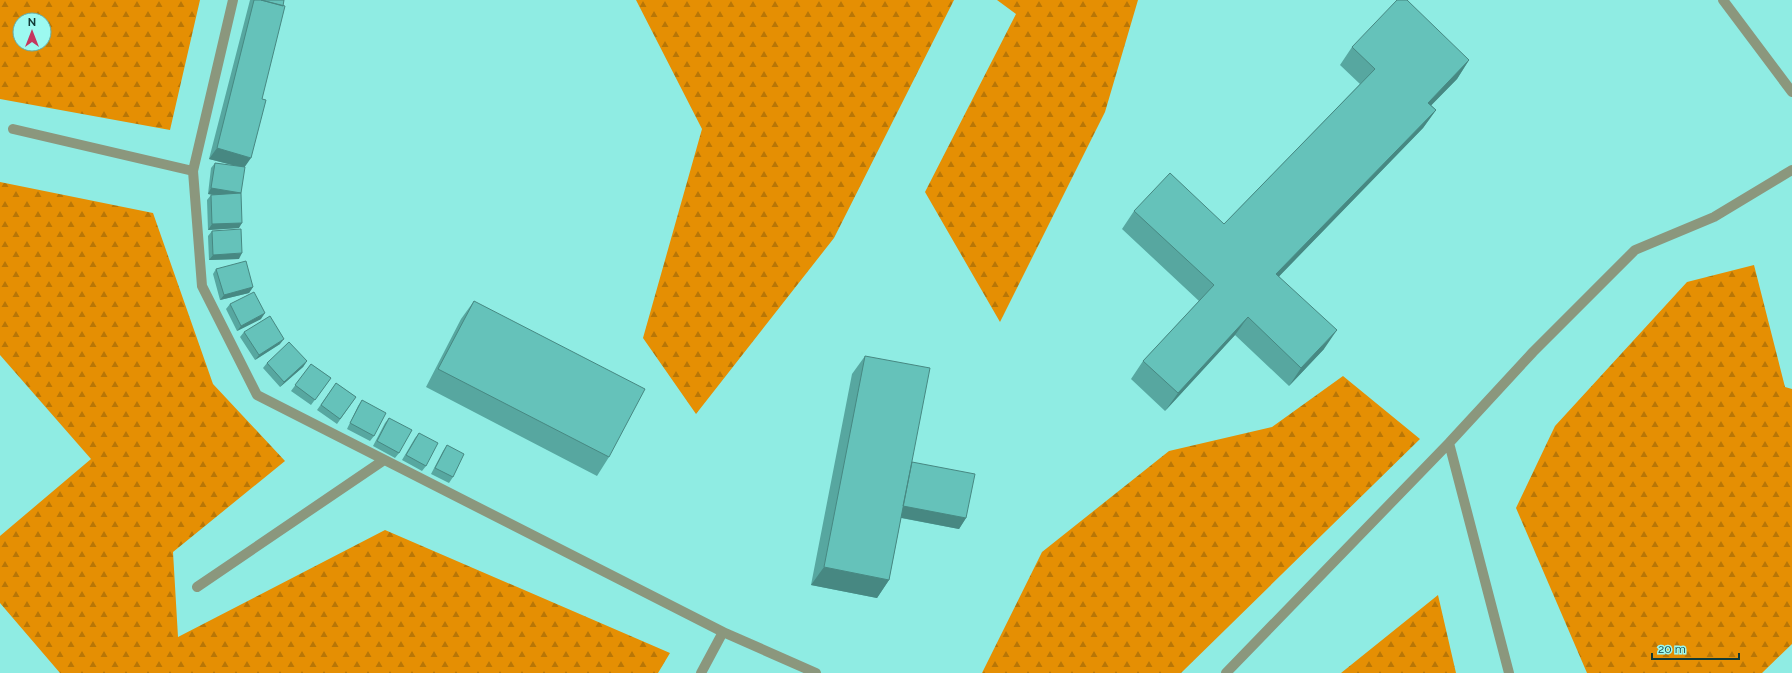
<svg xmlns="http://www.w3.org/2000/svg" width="1792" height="673" font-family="Raleway,sans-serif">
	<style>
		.forest { fill: url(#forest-firs); fill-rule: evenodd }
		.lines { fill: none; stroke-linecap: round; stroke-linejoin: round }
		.minor { stroke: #8b977d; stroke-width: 10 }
		.wall { fill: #57a7a0 }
		.shaded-wall { fill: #478882 }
		.building { fill: #65c2ba; stroke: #478882 }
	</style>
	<defs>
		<pattern id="forest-firs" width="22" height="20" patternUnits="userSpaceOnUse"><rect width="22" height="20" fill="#e58f03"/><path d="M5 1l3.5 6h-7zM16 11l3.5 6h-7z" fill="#b87606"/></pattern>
	</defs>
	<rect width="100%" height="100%" fill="#8fece3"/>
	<!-- forest -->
	<path class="forest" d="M0 0H200L170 130 0 99ZM20 20H44V44H20Z
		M636 0H954L834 238 696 414 643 338 702 129Z
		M997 0H1138L1105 112 1000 322 925 192 1016 14Z
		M0 182 153 213 213 384 285 461 173 552 178 637 385 530 670 653 658 673H60L0 603V536L91 459 0 355Z
		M1754 265 1785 387 1792 389V644L1762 673H1587L1516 508 1555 426 1687 282Z
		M1343 376 1420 439 1181 673H982L1042 552 1169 451 1272 427Z
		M1438 595 1456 673H1341Z"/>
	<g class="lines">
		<!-- minor -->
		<path class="minor" d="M233 0 193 171 202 286 257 395 723 632 816 673
			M1723 0 1792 92
			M13 129 193 171
			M1449 443 1509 673
			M197 587 384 460
			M701 673 723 632
			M1226 673 1449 443 1533 352 1635 250 1714 217 1792 170"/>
	</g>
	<!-- wall -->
	<path class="wall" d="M250 0H284L244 167 241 193 239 228 208 230 207 200 211 195H213L208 194 211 168 215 163 236 166 209 159Z
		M1352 47 1469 60 1457 79 1431 105 1436 110 1423 128 1279 276 1324 349 1289 386 1235 335 1165 411 1131 379 1143 361 1199 301 1122 229 1134 211 1224 224 1360 84 1340 65Z
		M212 231 239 259 209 260 208 236Z
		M216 269 253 287 249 293 220 300 213 274Z
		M474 301 609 457 597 476 426 387 461 319Z
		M230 304 261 319 237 331 226 309Z
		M244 332 280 344 255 360 240 337Z
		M865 356 912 462 966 518 959 529 901 518 889 580 877 598 811 585 852 374Z
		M307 361 303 367 280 387 263 368 267 363Z
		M311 364 331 378 311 405 291 391Z
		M336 383 356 397 337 424 317 410Z
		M362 400 374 436 370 441 347 429 358 406Z
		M389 418 399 453 395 458 373 446 385 423Z
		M419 433 426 466 422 471 402 460 415 438Z
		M447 445 453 477 449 483 431 474 443 451Z"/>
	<!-- shaded-wall -->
	<path class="shaded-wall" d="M1469 60 1457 79 1416 121 1428 103Z
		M1436 110 1423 128 1264 292 1276 274Z
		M217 148 251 158 244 168 209 159Z
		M211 188 241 193 237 198 208 194Z
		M242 223 239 228 208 230 212 224Z
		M242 253 239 259 209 260 213 255Z
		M253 287 249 293 220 300 224 295Z
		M265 313 261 319 237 331 241 326Z
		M1248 317 1235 335 1165 411 1178 393Z
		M1337 330 1324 349 1289 386 1301 368Z
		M284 339 280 344 255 360 259 355Z
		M307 361 303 367 280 387 284 382Z
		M900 505 966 518 959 529 892 516Z
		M824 567 889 580 877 598 811 585Z"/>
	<!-- building -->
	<path class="building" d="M254 0H261L285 6 262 99 266 100 251 158 217 148Z
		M261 0H284L283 6Z
		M1397 0H1407L1469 60 1428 103 1436 110 1276 274 1337 330 1301 368 1248 317 1178 393 1143 361 1214 285 1134 211 1170 173 1224 224 1375 69 1352 47Z
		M215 163 245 167 241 193 211 188Z
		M241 193 242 223 212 224 211 195Z
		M241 229 242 253 213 255 212 231Z
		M246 261 253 287 224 295 216 269Z
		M254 292 265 313 241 326 230 304Z
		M474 301 645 389 609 457 438 369Z
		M270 316 284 339 259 355 244 332Z
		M289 342 307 361 284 382 267 363Z
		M865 356 930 368 889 580 824 567Z
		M311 364 331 378 315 400 295 385Z
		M336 383 356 397 340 419 321 405Z
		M362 400 386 413 374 436 350 423Z
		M389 418 412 430 399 453 377 441Z
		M419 433 438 443 426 466 406 455Z
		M447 445 464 454 453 477 435 468Z
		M912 462 975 474 966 518 903 506Z"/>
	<!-- north arrow -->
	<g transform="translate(32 32)"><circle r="19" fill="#9cf9f0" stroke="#64aca6"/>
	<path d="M0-3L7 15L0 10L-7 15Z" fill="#c4365f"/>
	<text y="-6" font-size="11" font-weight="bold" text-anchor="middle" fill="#113936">N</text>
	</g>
	<!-- scale -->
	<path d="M1652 653v6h87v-6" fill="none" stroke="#113936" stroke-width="2"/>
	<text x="1658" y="653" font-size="12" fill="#113936" stroke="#9cf9f0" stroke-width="3" paint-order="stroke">20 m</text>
</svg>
